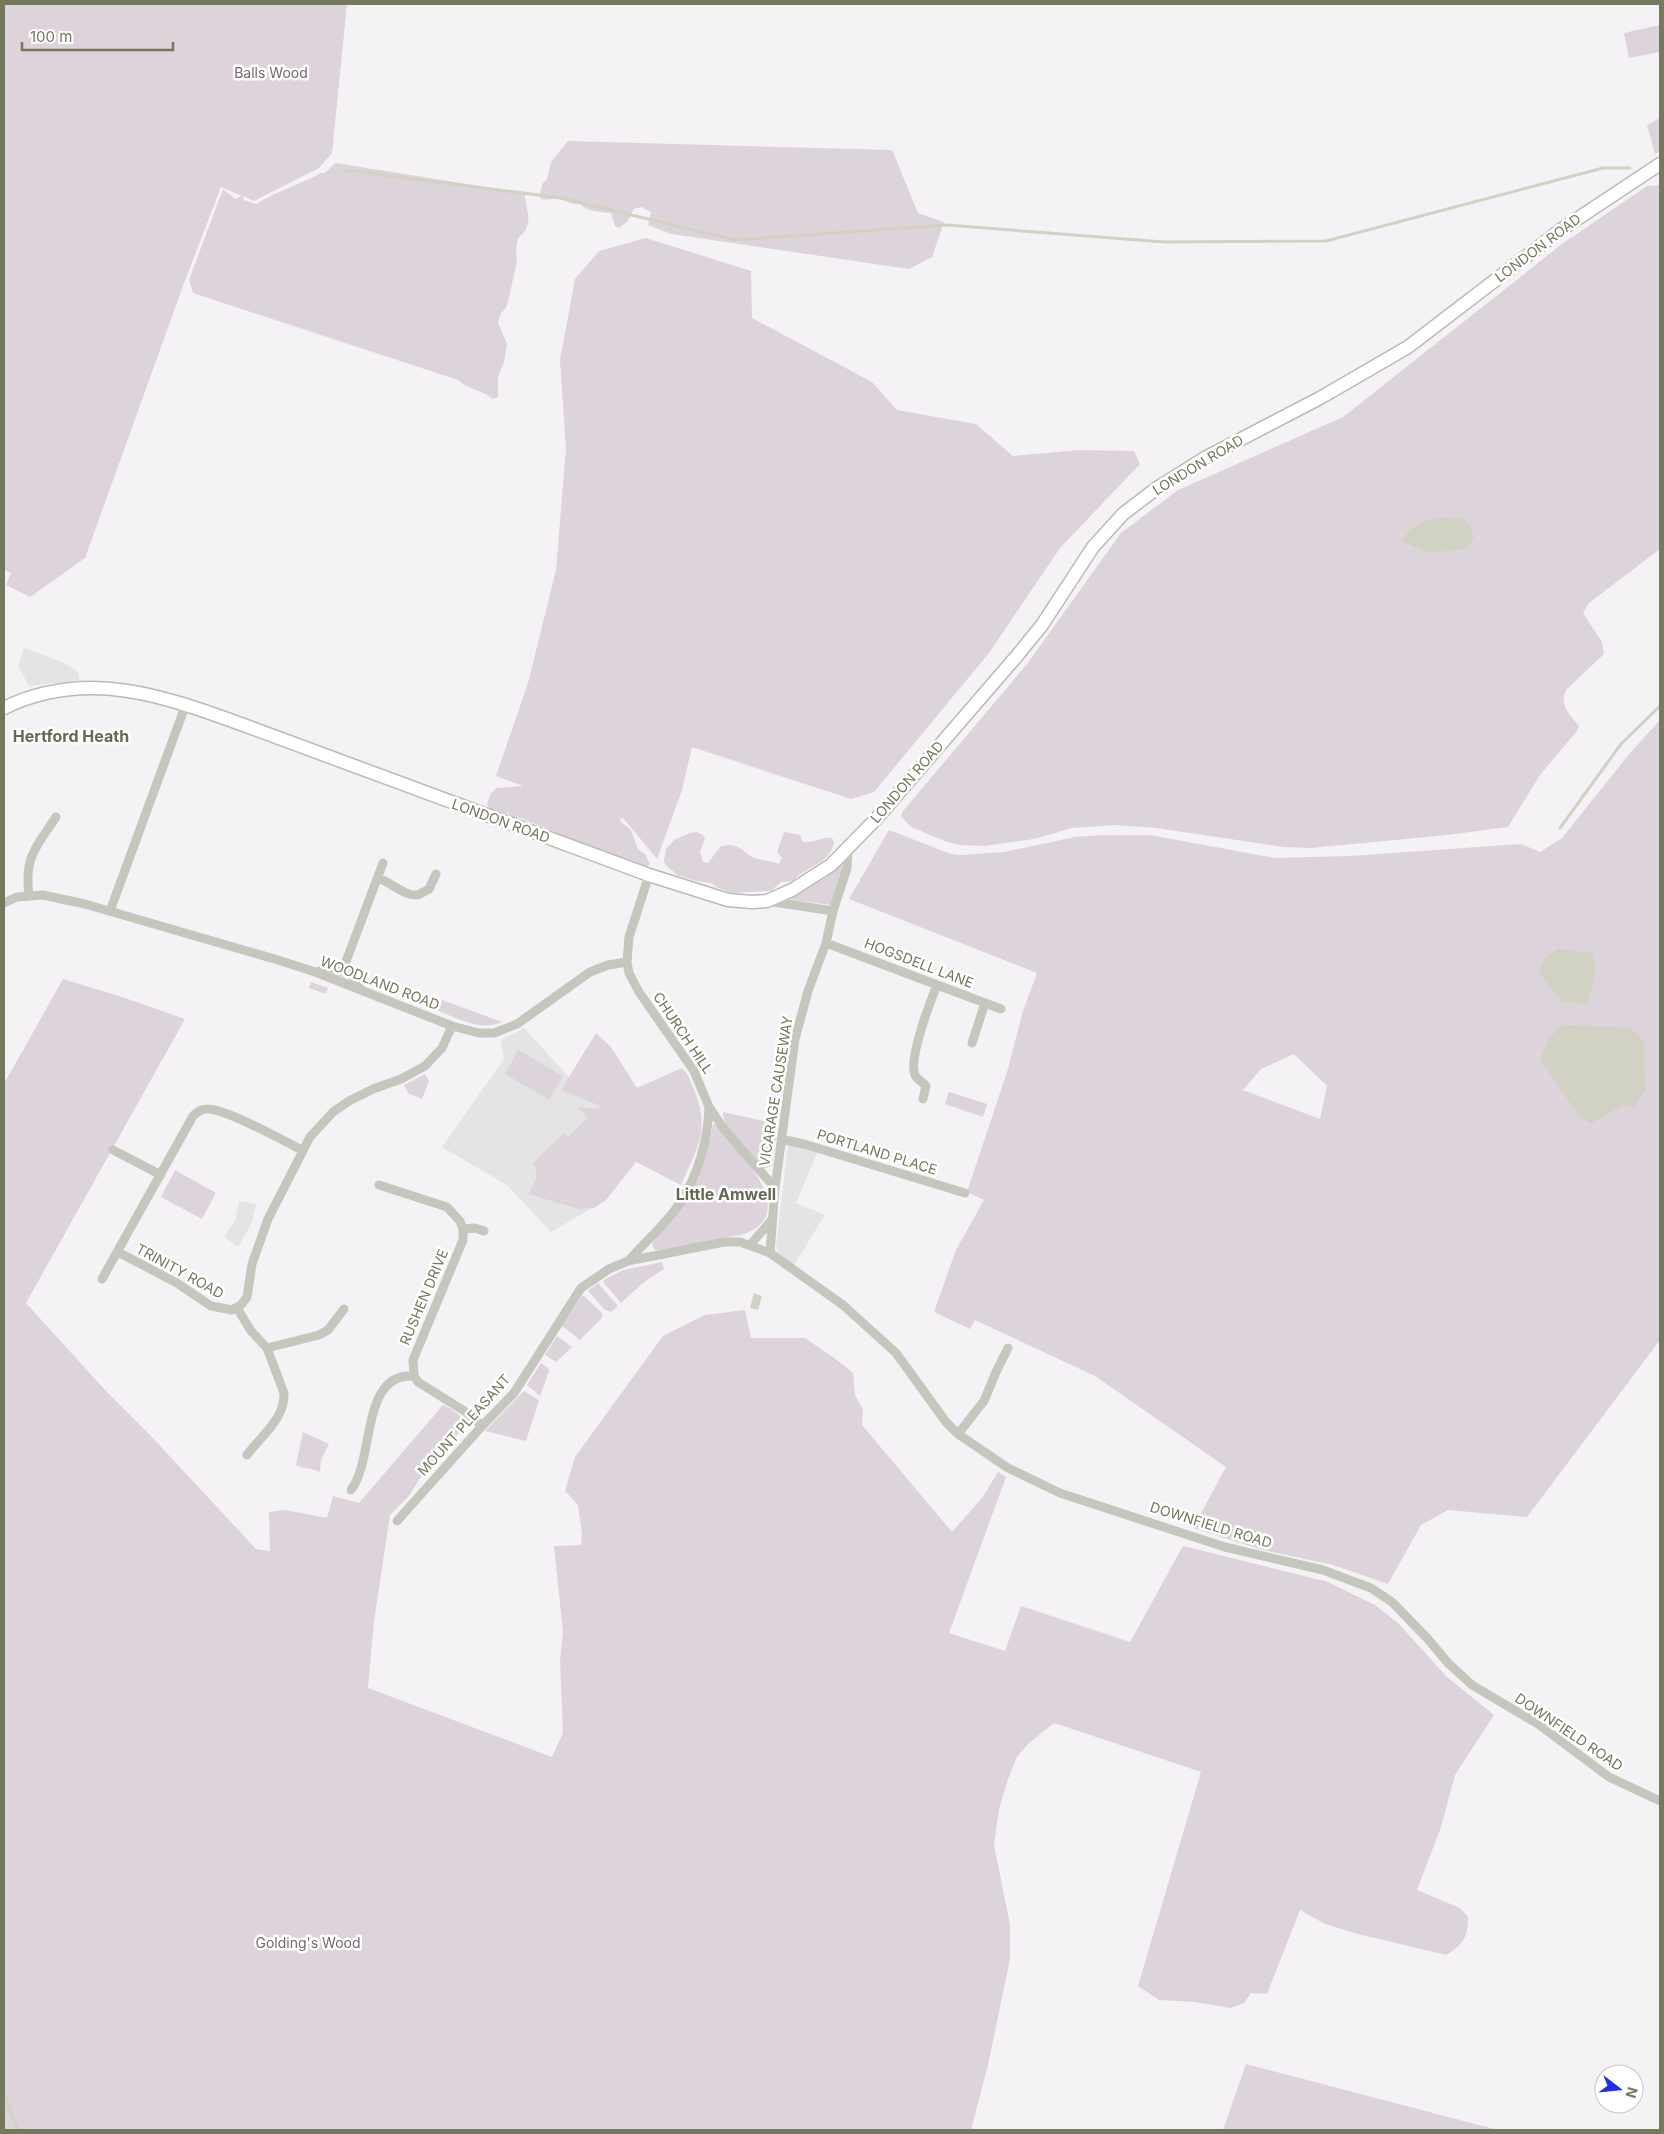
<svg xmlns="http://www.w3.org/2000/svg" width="1664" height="2134" font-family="Inter,sans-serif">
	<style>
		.built { fill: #e5e4e4 }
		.green { fill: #ddd3da; fill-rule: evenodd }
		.water { fill: #d1d1c4 }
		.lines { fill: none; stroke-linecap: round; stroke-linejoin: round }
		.stream { stroke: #d1d1c4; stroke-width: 3 }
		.secondary-casing { stroke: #babbb1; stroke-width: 15 }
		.minor { stroke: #c5c7be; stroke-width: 9 }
		.secondary { stroke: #fff; stroke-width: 12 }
		.labels { text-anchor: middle; stroke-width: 5; stroke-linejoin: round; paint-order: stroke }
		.park-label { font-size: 14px; fill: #7b636f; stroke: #fff }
		.street-label { font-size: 14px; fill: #74785c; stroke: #fff }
		.quarter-label { font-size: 16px; font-weight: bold; fill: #656952; stroke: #fff }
	</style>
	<rect width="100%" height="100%" fill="#f5f2f6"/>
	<!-- built -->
	<path class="built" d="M24 648 60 661 76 670 79 675V680L29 686 18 666Z
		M524 1028 569 1077 561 1090 604 1107 606 1200 551 1232 507 1185 442 1147 504 1059 501 1040Z
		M788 1145 818 1151 796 1203 825 1215 794 1265 780 1256 776 1247Z
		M239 1201 256 1204 252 1223 238 1247 224 1237 235 1221Z"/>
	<!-- green -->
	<path class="green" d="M4 4H347L332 153 319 168 254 201 243 196 244 200 256 204C277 191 299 185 321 173H325L335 163 525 193C525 210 536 225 518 238L516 251 517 261 508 302 506 308 501 313 498 323 507 344 504 362 498 377V397L493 399C482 390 467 389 458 380L193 293 189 280 223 189 235 199 242 196 221 187 183 286 85 558 30 597 6 585 11 573 4 570Z
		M1660 25V52L1629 58 1624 33Z
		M1660 118V151L1655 154 1647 125Z
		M568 141 892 150 918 213 944 222 932 257 909 269 671 234 648 225 651 212 641 207 634 209 627 222 619 228 615 226 611 213C601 212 588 212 580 204 571 205 566 200 558 199 551 198 548 201 541 199L540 193 543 183 547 179 551 162Z
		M1660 185V549L1589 603 1583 613 1602 642 1604 654 1566 690C1559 705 1570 715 1579 726L1577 731 1540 775 1508 827 1447 835 1311 848 1284 847 1156 828 1115 825 1072 828 1034 839 984 846 960 845 947 842 911 827 901 816 903 811 1027 664 1121 533 1178 490 1343 417 1562 244 1647 186Z
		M646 238 751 271 752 318 872 382 897 410 976 424 1013 456 1079 450 1134 451 1140 464 1060 548 989 653 874 792 851 799 692 747 682 790 657 859 624 819 620 818 621 822 631 830 638 849 645 854 650 864 646 868 637 866 521 818H511L508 813C497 815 493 815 487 805L490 795 496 788 523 786 496 776 528 683 556 570 566 449 560 360 575 279 599 251Z
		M1660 720V1340L1527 1517 1448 1510 1421 1525 1388 1584 1333 1565 1259 1549 1193 1528 1226 1467 1095 1376 975 1320 970 1329 934 1312 956 1250 984 1200 967 1192 1008 1069 1023 1011 1037 973 849 899 889 830 951 854 962 855 1004 852 1075 837 1102 835H1150L1275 858 1350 856 1521 844 1540 852 1562 838 1630 753ZM1294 1054 1327 1086 1320 1119 1243 1090 1261 1069Z
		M697 832 703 835 705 839 700 851 703 862 708 863 721 846C744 842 742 855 758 859 765 861 772 861 779 864L782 858 777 852 784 832 800 835 803 842C814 843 822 836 832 838L834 842C829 866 806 865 793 881L781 882 771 891 732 893 716 887 711 883 696 881 677 875 665 864 664 860 666 849 674 840 690 833Z
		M841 864 843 866 831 905 791 900 790 898 825 878Z
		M340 969H345L351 979 350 983 329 975V972Z
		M63 979 125 998 185 1019 26 1303 105 1390 150 1435 256 1549 270 1551 269 1512 285 1510 327 1518 333 1496 359 1503 443 1405C455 1411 470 1418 459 1433L422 1475 409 1496 390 1515 374 1621 368 1688 552 1757 563 1733 560 1661 563 1632 554 1546 581 1545 582 1534 578 1505 565 1491 575 1457 663 1336 705 1315 745 1310 751 1338H805L837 1360 853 1373 855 1395 863 1410 862 1425 952 1532 982 1498 998 1472 1006 1477 949 1633 1005 1651 1021 1606 1130 1642 1183 1546 1328 1582 1375 1605 1399 1624 1447 1677 1494 1715 1455 1775 1441 1827 1417 1890 1460 1908 1468 1917C1468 1937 1463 1945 1446 1955L1358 1934 1325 1924 1300 1910 1267 1994 1251 1993 1244 2003 1230 2008 1195 2002 1159 2000 1138 1986 1201 1772 1054 1723 1029 1743 1017 1757 1008 1779 999 1809 994 1845 1010 1925V1959L988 2065 971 2130H4V1084Z
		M311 982 328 988 326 994 309 988Z
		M442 1000 502 1022C481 1032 458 1018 438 1011Z
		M596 1033 611 1047 637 1088 682 1068C689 1074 691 1083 695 1092 710 1131 697 1149 681 1185L636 1162 606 1200 594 1208 579 1209 528 1194 536 1180V1171L533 1163 564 1133 568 1137 588 1118 578 1107 594 1109 603 1107 561 1090Z
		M518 1050 563 1076 549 1100 505 1074Z
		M425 1074 429 1081 422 1099 408 1093 404 1085Z
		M949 1092 987 1104 983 1117 945 1104Z
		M723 1112 778 1124 772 1166 764 1168C750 1155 723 1132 723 1112Z
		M715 1124C733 1144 796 1206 753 1230 743 1236 727 1237 716 1239 696 1243 675 1249 655 1250L652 1245 655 1238 671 1219 710 1139 713 1125Z
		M175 1170 216 1193 202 1219 161 1197Z
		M662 1262 664 1269 644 1282 621 1303 603 1282 604 1280 623 1270Z
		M598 1283 618 1306 611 1312 605 1310 588 1291Z
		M583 1295 602 1313V1318L580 1340 562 1326Z
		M557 1336 572 1347 556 1362 545 1355Z
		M541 1363 548 1368 549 1371 540 1396 527 1385Z
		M524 1391 539 1400 526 1441 485 1431Z
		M303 1432 329 1444 321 1460 320 1472C313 1468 302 1469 296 1465Z
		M1246 2064 1498 2130H1223Z"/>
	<!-- water -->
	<path class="water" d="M1443 517 1463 519 1471 527 1474 537 1470 544 1463 549 1428 553 1402 541C1411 524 1426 520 1443 517Z
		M1562 949 1591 953C1600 967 1591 989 1587 1004L1562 1001 1539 973C1543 959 1547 952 1562 949Z
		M1563 1025 1629 1028 1638 1035 1644 1043 1645 1090 1634 1107 1623 1105 1592 1123 1581 1119 1540 1059 1550 1037Z
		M754 1293 762 1296 758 1310 750 1308Z"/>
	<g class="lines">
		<!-- stream -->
		<path class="stream" d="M345 170 561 198 735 240 947 225 1164 242 1326 241 1603 168H1630
			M1560 828 1621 744 1660 706
			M4 2095 18 2130"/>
		<defs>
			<path id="secondary" d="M4 708C88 667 167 697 249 727L649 875 728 900 752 902 767 901 792 890 831 865 876 819 1016 657 1042 625 1093 547 1123 514 1157 488 1203 459 1320 398 1408 347 1562 229 1660 164"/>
		</defs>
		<!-- secondary casing -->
		<use href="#secondary" class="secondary-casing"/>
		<!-- minor -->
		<path class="minor" d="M649 875 629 937 627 962 629 973 639 992 694 1071 709 1107 724 1129 775 1188
			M378 878C392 883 404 896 418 895L429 889 436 874
			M29 895C24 857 36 847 56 817
			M767 901 833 911
			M4 903 17 897 43 895 85 904 278 960 315 972 452 1026 479 1033H494L517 1024 590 972 608 965 627 962
			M110 911 186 704
			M826 943 1001 1009
			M345 964 383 863
			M345 964 361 990
			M316 972 345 964
			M972 1043 985 1003
			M923 1099 926 1086C923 1082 917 1080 915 1075 908 1060 930 1002 937 985
			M781 1139 804 1144 965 1193
			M113 1150 161 1175
			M379 1185 447 1207 460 1221 463 1229 475 1228 484 1231
			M463 1229V1240L413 1360 414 1376 418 1382 466 1412 482 1426
			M750 1245 771 1221
			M118 1252 177 1283 211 1306 232 1310 241 1305 247 1297 252 1264 268 1219 310 1137 333 1112 349 1101 373 1089 401 1079 425 1066 442 1048 452 1026
			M770 1253 775 1188 795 1039 808 991 826 943 833 911 847 868 848 849
			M628 1261C644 1243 667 1223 680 1203 698 1175 708 1140 709 1107
			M102 1279 193 1116C197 1112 201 1109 207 1109 225 1108 284 1141 302 1150
			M237 1308 251 1331 267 1348 284 1393C285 1419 261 1436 247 1455
			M267 1348 319 1335 328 1330 344 1309
			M958 1434 984 1401 996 1372 1008 1348
			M351 1490C375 1460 360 1372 414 1376
			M397 1521 482 1426 514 1393 581 1288 609 1269 628 1261 724 1242H740L770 1253 843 1305 896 1353 946 1422 958 1434 1008 1468 1060 1493 1188 1535 1225 1547 1323 1570 1371 1588 1392 1602 1427 1638 1448 1663 1472 1685 1538 1724 1609 1777 1660 1801"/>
		<!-- secondary -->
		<use href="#secondary" class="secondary"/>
	</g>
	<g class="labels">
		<!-- park labels -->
		<g class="park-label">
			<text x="271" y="78">Balls Wood</text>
			<text x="308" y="1948">Golding's Wood</text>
		</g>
		<!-- street labels -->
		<g class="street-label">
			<text transform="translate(1538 248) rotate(-37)" y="5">LONDON ROAD</text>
			<text transform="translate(1198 465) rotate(-31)" y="5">LONDON ROAD</text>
			<text transform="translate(907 782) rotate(-49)" y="5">LONDON ROAD</text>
			<text transform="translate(501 821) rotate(20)" y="5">LONDON ROAD</text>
			<text transform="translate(919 963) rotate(21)" y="5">HOGSDELL LANE</text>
			<text transform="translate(380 983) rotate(21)" y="5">WOODLAND ROAD</text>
			<text transform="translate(683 1033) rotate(56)" y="5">CHURCH HILL</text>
			<text transform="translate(776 1091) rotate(-81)" y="5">VICARAGE CAUSEWAY</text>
			<text transform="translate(877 1152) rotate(17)" y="5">PORTLAND PLACE</text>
			<text transform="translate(180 1271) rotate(29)" y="5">TRINITY ROAD</text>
			<text transform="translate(424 1297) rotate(-67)" y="5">RUSHEN DRIVE</text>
			<text transform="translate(464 1425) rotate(-48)" y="5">MOUNT PLEASANT</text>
			<text transform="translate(1211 1525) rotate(17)" y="5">DOWNFIELD ROAD</text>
			<text transform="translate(1569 1732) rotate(34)" y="5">DOWNFIELD ROAD</text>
		</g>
		<!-- quarter labels -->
		<g class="quarter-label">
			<text x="71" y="742">Hertford Heath</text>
			<text x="726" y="1200">Little Amwell</text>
		</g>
	</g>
	<!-- border -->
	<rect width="1664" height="2134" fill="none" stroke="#74785c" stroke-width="10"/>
	<!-- north arrow -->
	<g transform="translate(1619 2089) rotate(106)"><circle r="24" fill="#ffffff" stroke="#c7c9be"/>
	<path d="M0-4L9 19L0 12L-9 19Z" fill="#232de5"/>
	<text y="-8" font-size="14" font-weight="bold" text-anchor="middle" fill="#74785c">N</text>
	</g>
	<!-- scale -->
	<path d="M22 42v8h151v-8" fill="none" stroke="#74785c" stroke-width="2.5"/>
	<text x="30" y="42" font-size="15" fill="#74785c" stroke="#ffffff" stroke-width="4" paint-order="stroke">100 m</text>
</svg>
